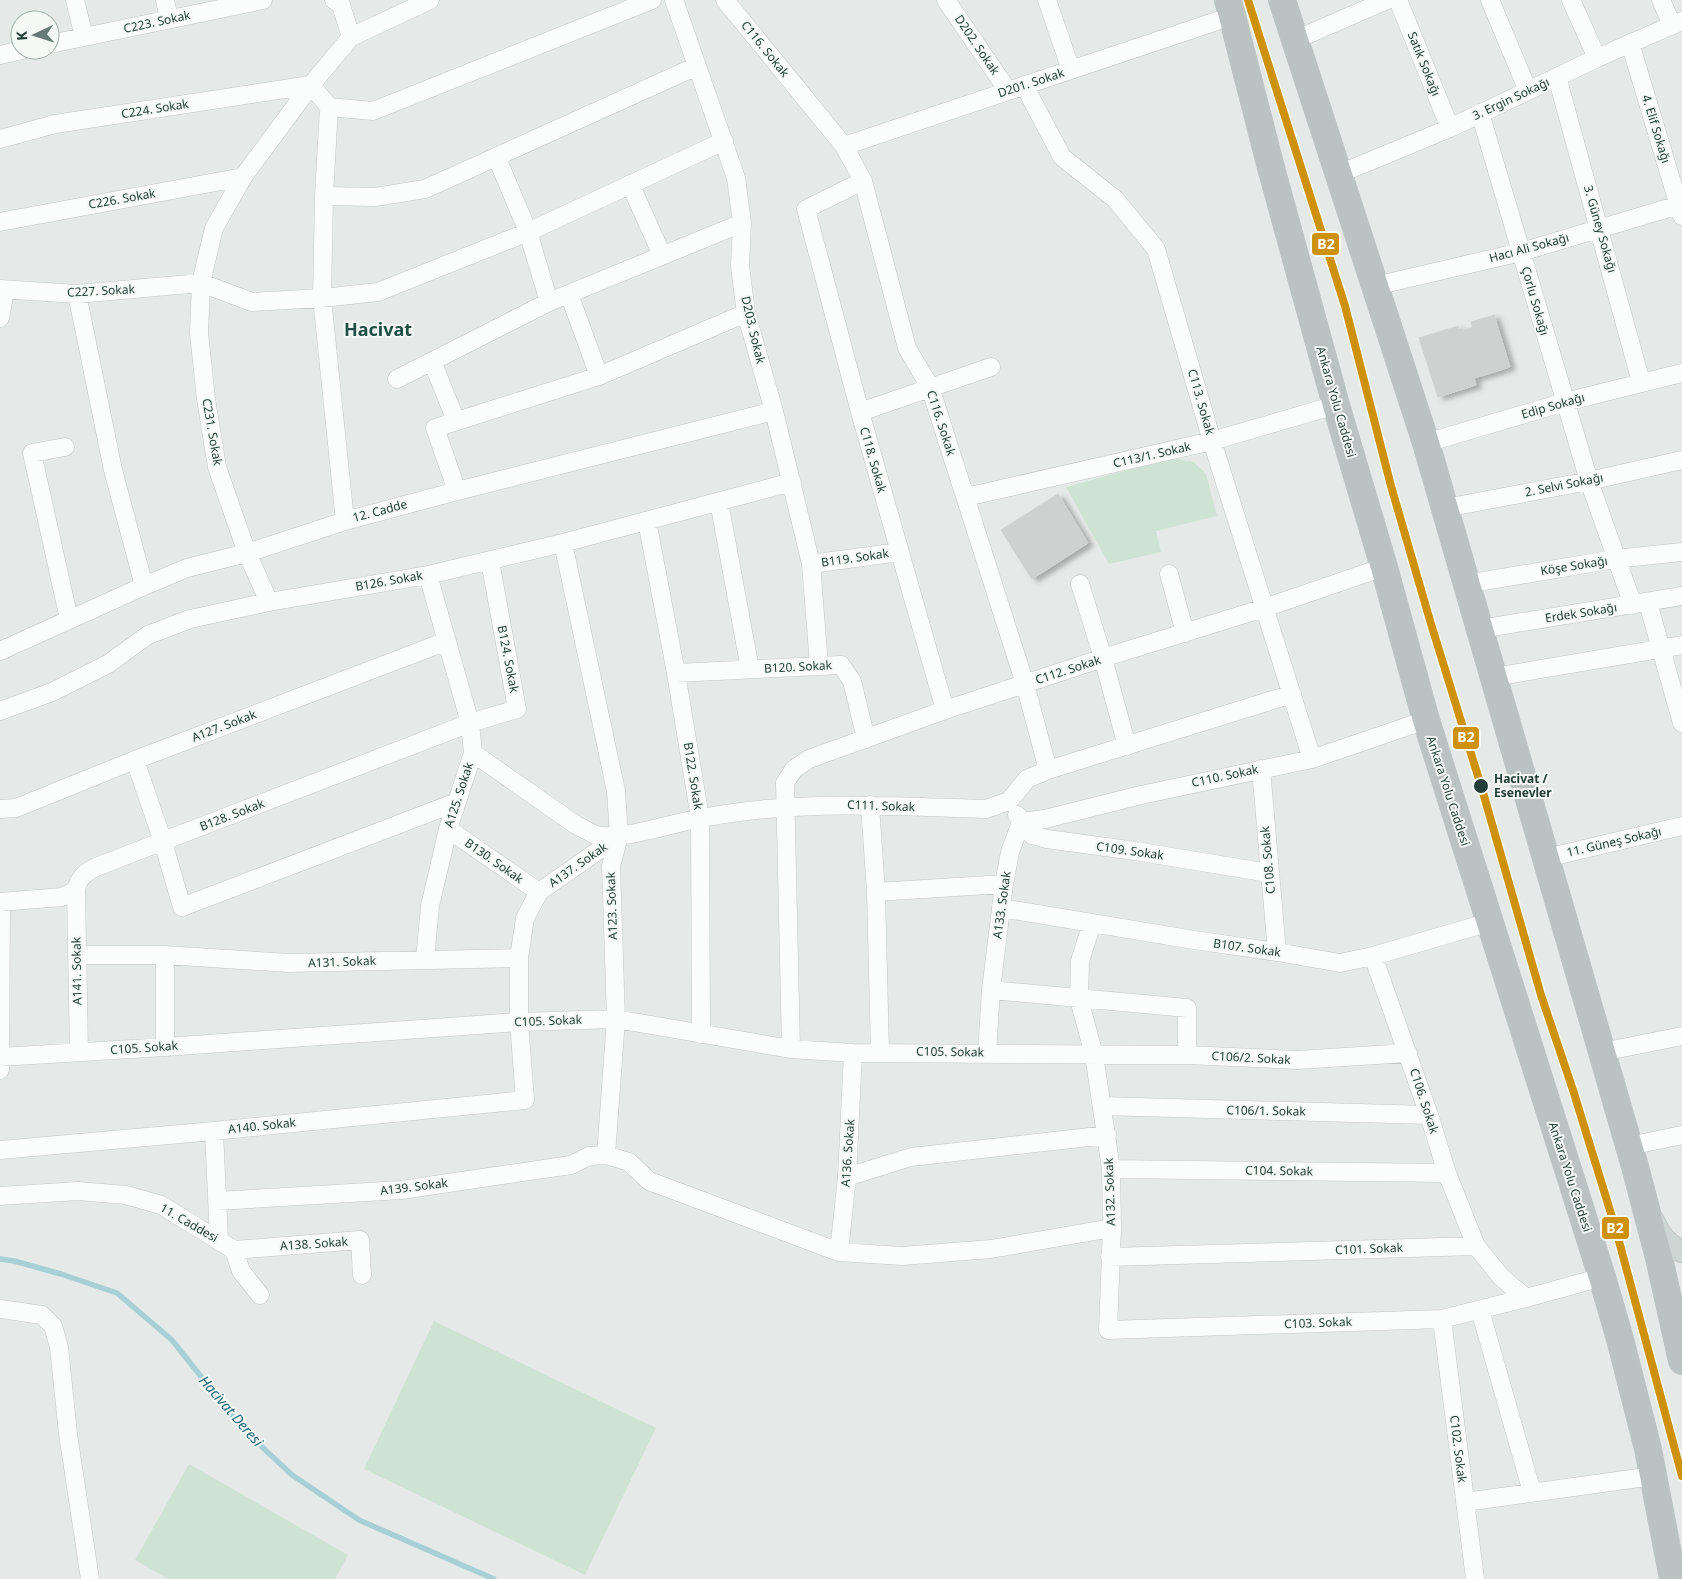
<svg xmlns="http://www.w3.org/2000/svg" width="1682" height="1579" font-family="'Noto Sans',sans-serif">
	<style>
		.green { fill: #cfe3d5 }
		.lines { fill: none; stroke-linecap: round; stroke-linejoin: round }
		.stream { stroke: #a7cfd6; stroke-width: 5.5 }
		.building { fill: #cdd1cf; stroke: #ced3d1; filter: url(#shadow) }
		.minor-casing { stroke: #c2c7c5; stroke-width: 19 }
		.major-casing { stroke: #bdc6c4; stroke-width: 24 }
		.highway-casing { stroke: #bdc6c4; stroke-width: 28 }
		.minor { stroke: #fbfcfc; stroke-width: 18 }
		.major { stroke: #ced6d4; stroke-width: 22 }
		.highway { stroke: #bac3c1; stroke-width: 26 }
		.metro-1-casing { stroke: #f4f9f6; stroke-width: 11 }
		.metro-1 { stroke: #cd910b; stroke-width: 8 }
		.stop-dot { fill: #233d37; stroke: #f4f9f6; stroke-width: 2 }
		.labels { text-anchor: middle; stroke-width: 4; stroke-linejoin: round; paint-order: stroke }
		.street-label { font-size: 12px; fill: #233d37; stroke: #f4f9f6 }
		.stop-label { font-size: 12px; font-weight: bold; fill: #233d37; stroke: #f4f9f6; text-anchor: start }
		.water-label { font-size: 14px; font-style: italic; fill: #1f6877; stroke: #f4f9f6 }
		.district-label { font-size: 18px; font-weight: bold; fill: #204f44; stroke: #f4f9f6 }
		.line-badge { stroke: #f4f9f6; stroke-width: 2 }
		.badge-label { font-size: 14px; text-anchor: middle; font-weight: bold; fill: #fff }
	</style>
	<defs>
		<filter id="shadow"><feDropShadow dx="5.5" dy="3" stdDeviation="2.5" flood-color="#0004"/></filter>
	</defs>
	<rect width="100%" height="100%" fill="#e5eae8"/>
	<!-- green -->
	<path class="green" d="M1172 458 1194 462 1206 474 1217 516 1156 531 1161 552 1109 564 1066 487Z
		M434 1321 656 1428 585 1575 364 1469Z
		M189 1464 348 1555 335 1579H168L135 1560Z"/>
	<g class="lines">
		<!-- stream -->
		<path class="stream" d="M0 1259 14 1261 61 1274 117 1293 172 1340 241 1427 292 1475 359 1520 494 1579"/>
	</g>
	<!-- building -->
	<path class="building" d="M1494 315 1510 367 1488 374 1471 322Z
		M1458 326 1460 332 1473 327 1488 374 1474 378 1476 385 1438 397 1419 338Z
		M1058 494 1088 543 1032 579 1001 530Z"/>
	<g class="lines">
		<defs>
			<path id="minor" d="M75 0 84 37
				M165 0 169 19
				M334 0 341 5 351 37
				M674 0 736 178 742 223 740 266 746 313 774 411 811 564 819 665
				M725 0 844 146 863 181 907 348 930 387 1025 684 1048 770
				M946 0 1008 91
				M1047 0 1071 70
				M1398 0 1450 128
				M1490 0 1528 91
				M1571 0 1597 58
				M1661 0 1672 25
				M1295 40 1387 0
				M1630 43 1682 216
				M50 44 263 0
				M0 55 22 50
				M1557 77 1641 382
				M1024 85 1062 157 1115 199 1156 249 1212 441 1312 759
				M329 107 373 111 652 0
				M1480 113 1589 481 1633 605
				M0 139 55 124 311 85 329 107 324 196 322 298 345 521
				M844 146 1217 21
				M497 158 528 232 549 302
				M1339 174 1450 128 1597 58 1682 21
				M863 181 806 209 860 412 945 710
				M630 184 662 255
				M324 196 375 197 425 189 697 66
				M0 222 243 177
				M1375 286 1521 252 1682 204
				M0 289 77 294 201 283 252 302 322 298 378 292 528 232 724 141
				M77 294 113 470 144 586
				M569 294 599 376
				M0 318 5 290
				M432 361 456 421
				M397 379 549 302 742 223
				M860 412 991 367
				M1426 443 1565 402 1682 373
				M65 447 32 453 69 619
				M457 491 435 428 599 376 746 313
				M966 497 1212 441 1336 405
				M719 502 750 669
				M1445 508 1589 481 1682 460
				M647 521 676 673 700 818 701 1034
				M563 543 616 791 619 836 611 866 616 1019 606 1155
				M811 564 899 552
				M1169 574 1185 633
				M1080 584 1103 658 1127 746
				M1466 584 1615 559 1682 552
				M269 602 247 553 217 467 206 399 199 333 201 283 214 228 243 177 311 85 351 37 430 0
				M1648 603 1682 723
				M1480 629 1682 596
				M0 651 144 586 187 568 247 553 345 521 457 491 774 411
				M676 673 841 665 852 681 866 739
				M1494 677 1682 645
				M0 711 52 692 108 664 148 635 190 619 269 602 428 575 563 543 792 482
				M473 753 576 825C582 828 588 831 593 834 615 842 663 826 687 821 785 799 886 806 986 809L1009 801 1027 779 1048 770 1292 694
				M135 760 163 842 182 907 457 802
				M1261 769 1277 952
				M870 805 876 892 880 1052
				M0 809 16 808 135 760 447 641
				M1017 815 1032 835 1047 839 1135 851 1269 873
				M448 829 539 892
				M1546 858 1682 826
				M76 890 79 1052
				M876 892 1004 884
				M0 902 62 897 76 890C79 877 85 873 96 867L470 723 517 709 490 561
				M1001 908 1194 940 1277 952 1340 963 1373 956 1490 922
				M1092 923 1080 961 1079 999 1094 1055 1111 1169 1112 1228 1108 1330 1442 1319 1526 1298
				M77 955H165L289 963 519 958
				M165 955V1047
				M1373 956 1429 1115 1447 1173 1476 1246
				M425 959 430 906 448 829 473 753 470 723 428 575
				M991 990 1187 1008V1055
				M791 1049 785 783 794 769 809 759 945 710 1103 658 1264 608 1384 567
				M1602 1052 1682 1036
				M987 1053 991 990 1004 884 1010 852 1021 822 1045 819 1141 795 1312 759 1426 720
				M0 1057 165 1047 519 1022 616 1019 791 1049 853 1053 1187 1055 1297 1060 1408 1053
				M0 1070 1 902
				M1102 1106 1429 1115
				M214 1131 219 1240
				M1629 1146 1682 1135
				M0 1150 214 1131 525 1100 519 1022V958L525 918 539 892 619 836
				M1111 1169 1447 1173
				M847 1177 911 1157 1107 1135
				M0 1196 78 1191 126 1195 161 1205 234 1250 241 1271 260 1295
				M218 1201 401 1190 571 1165 589 1156 606 1155 629 1162 649 1181 839 1252 902 1256 991 1249 1112 1228
				M234 1250 360 1240 362 1275
				M839 1252 847 1177 853 1053
				M1110 1257 1476 1246 1501 1277 1526 1298 1602 1277
				M0 1309 42 1315 53 1326 59 1347 68 1434 90 1579
				M1480 1310 1532 1492
				M1442 1319 1475 1579
				M1465 1502 1653 1476"/>
			<path id="major" d="M1653 1221C1660 1235 1667 1246 1682 1251"/>
			<path id="highway" d="M1228 0 1270 164 1336 405 1384 567 1426 720 1602 1277 1620 1339 1648 1449 1673 1579
				M1282 0 1426 443 1634 1163 1659 1258 1682 1361"/>
		</defs>
		<!-- minor casing -->
		<use href="#minor" class="minor-casing"/>
		<!-- major casing -->
		<use href="#major" class="major-casing"/>
		<!-- highway casing -->
		<use href="#highway" class="highway-casing"/>
		<!-- minor -->
		<use href="#minor" class="minor"/>
		<!-- major -->
		<use href="#major" class="major"/>
		<!-- highway -->
		<use href="#highway" class="highway"/>
		<defs>
			<path id="metro-1" d="M1248 0 1345 306 1391 486 1431 624 1482 789 1541 995 1573 1090 1616 1230 1682 1476"/>
		</defs>
		<!-- metro-1 casing -->
		<use href="#metro-1" class="metro-1-casing"/>
		<!-- metro-1 -->
		<use href="#metro-1" class="metro-1"/>
	</g>
	<!-- markers -->
	<circle class="stop-dot" cx="1481" cy="786" r="8"/>
	<g class="labels">
		<!-- street labels -->
		<g class="street-label">
			<text transform="translate(157 22) rotate(-12)" y="4">C223. Sokak</text>
			<text transform="translate(977 45) rotate(56)" y="4">D202. Sokak</text>
			<text transform="translate(765 49) rotate(51)" y="4">C116. Sokak</text>
			<text transform="translate(1424 64) rotate(68)" y="4">Satık Sokağı</text>
			<text transform="translate(1031 83) rotate(-18)" y="4">D201. Sokak</text>
			<text transform="translate(1511 99) rotate(-25)" y="4">3. Ergin Sokağı</text>
			<text transform="translate(155 109) rotate(-9)" y="4">C224. Sokak</text>
			<text transform="translate(1656 129) rotate(73)" y="4">4. Elif Sokağı</text>
			<text transform="translate(122 199) rotate(-10)" y="4">C226. Sokak</text>
			<text transform="translate(1600 229) rotate(74)" y="4">3. Güney Sokağı</text>
			<text transform="translate(1529 248) rotate(-15)" y="4">Hacı Ali Sokağı</text>
			<text transform="translate(101 291) rotate(-3)" y="4">C227. Sokak</text>
			<text transform="translate(1535 301) rotate(74)" y="4">Çorlu Sokağı</text>
			<text transform="translate(753 330) rotate(77)" y="4">D203. Sokak</text>
			<text transform="translate(1201 402) rotate(74)" y="4">C113. Sokak</text>
			<text transform="translate(1336 402) rotate(74)" y="4">Ankara Yolu Caddesi</text>
			<text transform="translate(1553 406) rotate(-16)" y="4">Edip Sokağı</text>
			<text transform="translate(941 423) rotate(72)" y="4">C116. Sokak</text>
			<text transform="translate(212 432) rotate(80)" y="4">C231. Sokak</text>
			<text transform="translate(1152 455) rotate(-13)" y="4">C113/1. Sokak</text>
			<text transform="translate(873 460) rotate(74)" y="4">C118. Sokak</text>
			<text transform="translate(1564 485) rotate(-11)" y="4">2. Selvi Sokağı</text>
			<text transform="translate(380 511) rotate(-15)" y="4">12. Cadde</text>
			<text transform="translate(855 558) rotate(-8)" y="4">B119. Sokak</text>
			<text transform="translate(1574 566) rotate(-9)" y="4">Köşe Sokağı</text>
			<text transform="translate(389 581) rotate(-10)" y="4">B126. Sokak</text>
			<text transform="translate(1581 613) rotate(-9)" y="4">Erdek Sokağı</text>
			<text transform="translate(508 659) rotate(79)" y="4">B124. Sokak</text>
			<text transform="translate(798 667) rotate(-3)" y="4">B120. Sokak</text>
			<text transform="translate(1068 670) rotate(-18)" y="4">C112. Sokak</text>
			<text transform="translate(224 726) rotate(-21)" y="4">A127. Sokak</text>
			<text transform="translate(693 776) rotate(81)" y="4">B122. Sokak</text>
			<text transform="translate(1225 776) rotate(-12)" y="4">C110. Sokak</text>
			<text transform="translate(1448 791) rotate(72)" y="4">Ankara Yolu Caddesi</text>
			<text transform="translate(459 795) rotate(-72)" y="4">A125. Sokak</text>
			<text transform="translate(881 806) rotate(2)" y="4">C111. Sokak</text>
			<text transform="translate(232 815) rotate(-21)" y="4">B128. Sokak</text>
			<text transform="translate(1614 842) rotate(-13)" y="4">11. Güneş Sokağı</text>
			<text transform="translate(1130 851) rotate(8)" y="4">C109. Sokak</text>
			<text transform="translate(1268 860) rotate(-95)" y="4">C108. Sokak</text>
			<text transform="translate(494 861) rotate(35)" y="4">B130. Sokak</text>
			<text transform="translate(578 865) rotate(-35)" y="4">A137. Sokak</text>
			<text transform="translate(1002 905) rotate(-82)" y="4">A133. Sokak</text>
			<text transform="translate(612 906) rotate(-92)" y="4">A123. Sokak</text>
			<text transform="translate(1247 948) rotate(8)" y="4">B107. Sokak</text>
			<text transform="translate(342 962) rotate(-2)" y="4">A131. Sokak</text>
			<text transform="translate(77 971) rotate(-91)" y="4">A141. Sokak</text>
			<text transform="translate(548 1021) rotate(-2)" y="4">C105. Sokak</text>
			<text transform="translate(144 1048) rotate(-4)" y="4">C105. Sokak</text>
			<text transform="translate(950 1052) rotate(1)" y="4">C105. Sokak</text>
			<text transform="translate(1251 1058) rotate(3)" y="4">C106/2. Sokak</text>
			<text transform="translate(1424 1101) rotate(72)" y="4">C106. Sokak</text>
			<text transform="translate(1266 1111) rotate(1)" y="4">C106/1. Sokak</text>
			<text transform="translate(262 1126) rotate(-6)" y="4">A140. Sokak</text>
			<text transform="translate(848 1153) rotate(-86)" y="4">A136. Sokak</text>
			<text transform="translate(1279 1171) rotate(1)" y="4">C104. Sokak</text>
			<text transform="translate(1570 1177) rotate(72)" y="4">Ankara Yolu Caddesi</text>
			<text transform="translate(414 1187) rotate(-7)" y="4">A139. Sokak</text>
			<text transform="translate(1110 1192) rotate(-92)" y="4">A132. Sokak</text>
			<text transform="translate(189 1223) rotate(30)" y="4">11. Caddesi</text>
			<text transform="translate(314 1244) rotate(-4)" y="4">A138. Sokak</text>
			<text transform="translate(1369 1249) rotate(-2)" y="4">C101. Sokak</text>
			<text transform="translate(1318 1323) rotate(-2)" y="4">C103. Sokak</text>
			<text transform="translate(1458 1449) rotate(83)" y="4">C102. Sokak</text>
		</g>
		<!-- stop labels -->
		<g class="stop-label">
			<text x="1494" y="783">Hacivat /<tspan x="1494" dy="14">Esenevler</tspan></text>
		</g>
		<!-- water labels -->
		<g class="water-label">
			<text transform="translate(231 1411) rotate(49)" y="5">Hacivat Deresi</text>
		</g>
		<!-- district labels -->
		<g class="district-label">
			<text x="378" y="336">Hacivat</text>
		</g>
	</g>
	<g class="line-badge">
		<rect x="1311" y="232" width="29" height="24" rx="5" fill="#cd910b"/>
		<rect x="1452" y="726" width="28" height="24" rx="5" fill="#cd910b"/>
		<rect x="1601" y="1216" width="29" height="24" rx="5" fill="#cd910b"/>
	</g>
	<g class="badge-label">
		<text x="1326" y="249">B2</text>
		<text x="1466" y="742">B2</text>
		<text x="1615" y="1233">B2</text>
	</g>
	<!-- north arrow -->
	<g transform="translate(35 35) rotate(266)"><circle r="24" fill="#f4f9f6" stroke="#a0aeaa"/>
	<path d="M0-4L9 19L0 12L-9 19Z" fill="#677a75"/>
	<text y="-8" font-size="14" font-weight="bold" text-anchor="middle" fill="#233d37">K</text>
	</g>
</svg>
